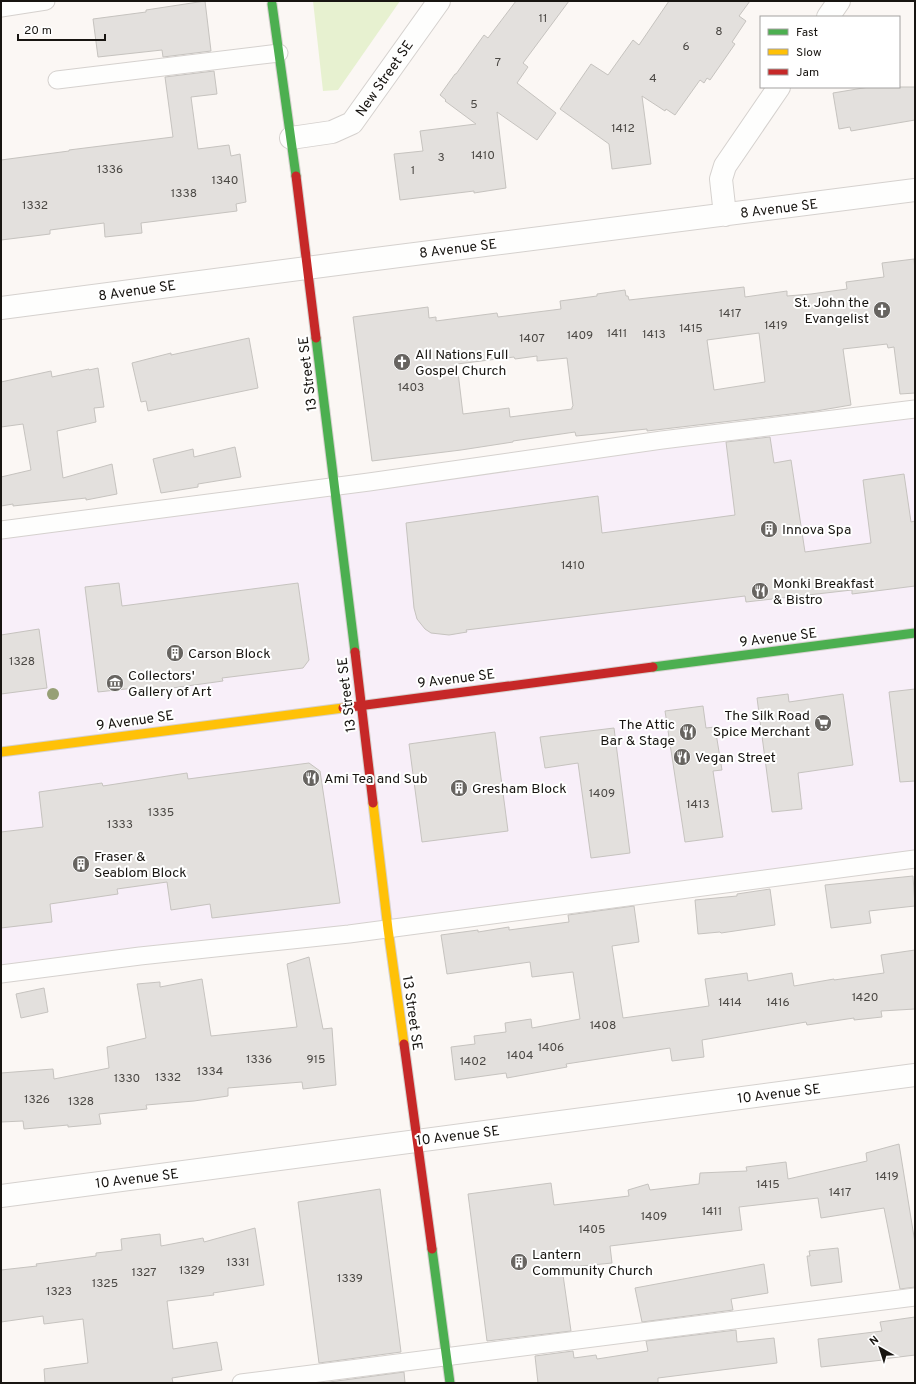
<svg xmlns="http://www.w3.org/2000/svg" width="916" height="1384" font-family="Overpass,sans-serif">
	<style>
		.commercial { fill: #f8eff9 }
		.green { fill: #e7f1d0 }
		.building { fill: #e3e0dd; stroke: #c6c3bf; fill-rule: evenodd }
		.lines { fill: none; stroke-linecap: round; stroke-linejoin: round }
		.lane-casing { stroke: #d5d1ce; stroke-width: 19 }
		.street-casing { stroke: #d5d1ce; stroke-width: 24 }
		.fast-casing { stroke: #d5d1ce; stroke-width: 11 }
		.slow-casing { stroke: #d5d1ce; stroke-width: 11 }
		.jam-casing { stroke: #d5d1ce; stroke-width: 11 }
		.lane { stroke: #fefefd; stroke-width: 17 }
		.street { stroke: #fefefd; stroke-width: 22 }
		.fast { stroke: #4caf50; stroke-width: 9 }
		.slow { stroke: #ffc107; stroke-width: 9 }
		.jam { stroke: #c62828; stroke-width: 9 }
		.tree { fill: #97a076 }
		.labels { text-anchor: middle; stroke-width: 4; stroke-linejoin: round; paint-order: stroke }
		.number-label { font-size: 12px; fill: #4b4844 }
		.street-label { font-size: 14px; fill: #181511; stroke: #fff }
		.poi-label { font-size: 14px; fill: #181511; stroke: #fff; text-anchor: start }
	</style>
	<rect width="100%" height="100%" fill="#fbf7f4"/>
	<!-- commercial -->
	<path class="commercial" d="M915 409V863L1 975V523Z"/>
	<!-- green -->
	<path class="green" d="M313 1H400L338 90 323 91Z"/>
	<!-- building -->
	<path class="building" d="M205 1 211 51 163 57 162 50 98 57 93 19 146 12V10Z
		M516 1H569L523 63 528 67 517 83 556 113 537 140 497 112 506 188 474 193V191L400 200 394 154 423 151 420 131 476 124 445 101 446 100 440 95 455 74H456L484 35 488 38Z
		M669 1H750L739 16 746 21 732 42 735 44 710 80 707 78 704 83 700 80 675 115 666 109 665 111 642 96 651 164 612 169 609 144 560 109 591 64 608 75 633 40 639 45Z
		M214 71 217 94 191 97 198 149 229 145 231 156 240 154 246 202 236 204 237 211 141 223 142 233 105 237 104 223 50 230V234L1 240V160L69 151V150L173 137 165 77Z
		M869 87H915V120L851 131 850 127 839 129 833 93Z
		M914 259 915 271V393L900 394 894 347 888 348 887 344 843 349 851 405 816 411 647 431V429L576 436 575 432 513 441V442L461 450 372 461 353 317 428 307 429 318 436 317V321L497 313 498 317 561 309 560 301 597 296V294L625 290 626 296H628L629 300 744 287 745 297 787 291V296L811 294 847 289 846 282 884 277 882 263ZM759 333 765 382 714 390 707 340ZM537 356V361L567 358 573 406 572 407V409L510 417 509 408 463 414 457 364 514 357 515 359Z
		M249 338 258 388 148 411 146 401 141 402 132 363 171 353V355Z
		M98 368 104 407 94 408 96 422 57 431 63 478 112 464 117 494 86 500V498L13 506V504L1 506V477L31 470 23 424 1 427V382L51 371 52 377 89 369V370Z
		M770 437 774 463 791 460 805 552 871 543 863 480 904 474 911 522 915 521V586L852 594V590L746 602 745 596 466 630 467 632 449 635 431 633 425 629 417 619 414 608 406 523 598 496 602 533 735 515 726 442Z
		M235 447 241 477 198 484V487L161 493 153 459 193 449 194 457Z
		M119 583 122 606 298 583 309 660 303 668 222 678 223 681 136 693 135 688 98 692 85 587Z
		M39 629 47 688 1 694V635Z
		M915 689V781L900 782 889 692Z
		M788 694 789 702 843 694 853 765 798 773 802 809 772 812 757 698Z
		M703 706 706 728 715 727 722 770 713 771 723 837 685 842 665 711Z
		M614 728 630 853 591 858 578 763 545 768 540 737Z
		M495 732 508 831 422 842 409 744Z
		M309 763 320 771 340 903 212 918 210 904 171 910 167 882 117 889 118 894 50 904 52 922 1 928V832L43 827 39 792 102 783 103 786 187 773 188 779Z
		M913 876 915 906 869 911 871 923 831 928 825 885Z
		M770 889 775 925 721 933 720 932 698 934 695 900 737 896V894Z
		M634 906 639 942 612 946 623 1018 709 1006 705 979 747 973 748 981 792 973 794 986 834 979V980L884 973 881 955 915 950V1009L881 1011 882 1017 854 1020V1018L807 1025 806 1022 702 1040 704 1057 672 1061 670 1048 566 1064 567 1067 507 1078 506 1073 455 1080 451 1047 475 1044 474 1036 506 1032 505 1023 531 1019 532 1028 580 1019 573 972 532 977 530 962 447 974 441 935 478 930V932L509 927V930L569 922 568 915Z
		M309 957 323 1029 332 1028 336 1085 303 1089 302 1082 228 1088V1096L194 1101 146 1105 147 1109 99 1114 101 1124 68 1127V1125L24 1129 23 1121 1 1122V1073L53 1069 54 1079 109 1068 107 1047 146 1038 137 984 160 982V987L202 979 211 1036 297 1027 287 964Z
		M44 988 48 1012 21 1018 16 994Z
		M899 1144 915 1243V1287L900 1289 884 1208 821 1218 818 1198 739 1207 742 1230 610 1246 612 1263 562 1268 571 1331 487 1341 468 1194 551 1183 554 1205 629 1196 628 1190 648 1184 650 1190 699 1184 700 1173 747 1171 746 1167 786 1162 788 1179 867 1161 866 1153Z
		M380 1189 401 1352 319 1363 298 1202Z
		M255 1228 264 1285 213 1293 214 1295 167 1301 173 1349 217 1342 222 1370 172 1378 173 1383H45L44 1369 88 1363 83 1319 44 1324 43 1316 1 1322V1270L37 1266 36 1264 96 1256V1253L122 1250 121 1239 160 1234 161 1246 203 1238 204 1242Z
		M838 1248 842 1282 811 1286 807 1256H810L809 1251Z
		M764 1264 768 1293 731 1299 733 1310 642 1322 635 1288Z
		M915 1317V1355L883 1359V1360L821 1367 818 1339 882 1331 880 1322Z
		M736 1330 737 1342 774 1338 777 1363 658 1378V1383H538L535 1356 573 1351 574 1358 596 1355 597 1359 648 1351 646 1341Z
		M404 1372 405 1383H322Z"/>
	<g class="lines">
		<defs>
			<path id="lane" d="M1 8 46 1
				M57 80 279 53
				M1 530 369 482 662 440 915 409
				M1 974 140 956 349 934 915 859
				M241 1383 915 1297"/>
			<path id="street" d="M828 17 839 1
				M291 138 332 132 352 123 439 1
				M725 215 721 179 725 166 779 87
				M1 308 360 261 915 190
				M1 1196 915 1075"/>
			<path id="fast" d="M272 4 296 176
				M316 338 355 652
				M653 667 915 633
				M432 1249 450 1383"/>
			<path id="slow" d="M1 752 343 708
				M373 803 388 929 404 1044"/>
			<path id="jam" d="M296 176 316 338
				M355 652 373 803
				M343 708 653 667
				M404 1044 432 1249"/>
		</defs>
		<!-- lane casing -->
		<use href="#lane" class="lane-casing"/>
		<!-- street casing -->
		<use href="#street" class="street-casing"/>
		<!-- fast casing -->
		<use href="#fast" class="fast-casing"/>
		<!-- slow casing -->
		<use href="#slow" class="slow-casing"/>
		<!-- jam casing -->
		<use href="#jam" class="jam-casing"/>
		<!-- lane -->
		<use href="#lane" class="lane"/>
		<!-- street -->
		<use href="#street" class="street"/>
		<!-- fast -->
		<use href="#fast" class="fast"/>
		<!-- slow -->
		<use href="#slow" class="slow"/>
		<!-- jam -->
		<use href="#jam" class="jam"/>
	</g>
	<!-- trees -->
	<circle class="tree" cx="53" cy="694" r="6"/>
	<!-- icons -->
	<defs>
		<symbol id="church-disc" viewBox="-11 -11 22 22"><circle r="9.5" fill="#676460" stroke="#fff"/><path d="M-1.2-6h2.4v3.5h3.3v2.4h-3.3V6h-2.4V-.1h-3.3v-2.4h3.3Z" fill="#fff"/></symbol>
		<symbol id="building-disc" viewBox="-11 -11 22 22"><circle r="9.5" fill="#676460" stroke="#fff"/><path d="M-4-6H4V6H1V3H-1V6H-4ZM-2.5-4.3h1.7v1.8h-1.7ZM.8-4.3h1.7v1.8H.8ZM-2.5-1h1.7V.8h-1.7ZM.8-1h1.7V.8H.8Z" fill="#fff"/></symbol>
		<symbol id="restaurant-disc" viewBox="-11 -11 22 22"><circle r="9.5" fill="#676460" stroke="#fff"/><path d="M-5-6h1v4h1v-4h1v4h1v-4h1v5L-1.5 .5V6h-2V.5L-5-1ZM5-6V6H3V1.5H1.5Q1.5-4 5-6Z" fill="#fff"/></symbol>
		<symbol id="museum-disc" viewBox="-11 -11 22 22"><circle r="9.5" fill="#676460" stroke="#fff"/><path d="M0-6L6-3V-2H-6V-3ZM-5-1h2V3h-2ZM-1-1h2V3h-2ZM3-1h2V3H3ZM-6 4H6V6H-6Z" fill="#fff"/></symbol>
		<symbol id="supermarket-disc" viewBox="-11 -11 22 22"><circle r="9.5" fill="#676460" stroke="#fff"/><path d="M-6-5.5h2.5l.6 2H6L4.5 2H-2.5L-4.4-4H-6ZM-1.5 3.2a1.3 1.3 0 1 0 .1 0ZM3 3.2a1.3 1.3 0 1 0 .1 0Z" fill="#fff"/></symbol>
	</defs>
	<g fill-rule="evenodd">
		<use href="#church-disc" x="872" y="300" width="20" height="20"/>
		<use href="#church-disc" x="392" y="352" width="20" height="20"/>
		<use href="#building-disc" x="759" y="519" width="20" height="20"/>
		<use href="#restaurant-disc" x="750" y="581" width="20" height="20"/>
		<use href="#building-disc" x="165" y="643" width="20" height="20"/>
		<use href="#museum-disc" x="105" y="673" width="20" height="20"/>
		<use href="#supermarket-disc" x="813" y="713" width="20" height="20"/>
		<use href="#restaurant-disc" x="678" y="722" width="20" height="20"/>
		<use href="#restaurant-disc" x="672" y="747" width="20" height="20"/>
		<use href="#restaurant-disc" x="301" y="768" width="20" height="20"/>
		<use href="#building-disc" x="449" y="778" width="20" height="20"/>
		<use href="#building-disc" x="71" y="854" width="20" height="20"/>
		<use href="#building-disc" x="509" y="1252" width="20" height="20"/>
	</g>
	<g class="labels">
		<!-- number labels -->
		<g class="number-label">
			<text x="543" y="22">11</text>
			<text x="719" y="35">8</text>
			<text x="686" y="50">6</text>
			<text x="498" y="66">7</text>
			<text x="653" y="82">4</text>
			<text x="474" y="108">5</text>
			<text x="623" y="132">1412</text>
			<text x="483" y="159">1410</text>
			<text x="441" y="161">3</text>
			<text x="110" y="173">1336</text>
			<text x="413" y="174">1</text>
			<text x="225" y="184">1340</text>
			<text x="184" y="197">1338</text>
			<text x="35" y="209">1332</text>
			<text x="730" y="317">1417</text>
			<text x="776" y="329">1419</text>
			<text x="691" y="332">1415</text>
			<text x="617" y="337">1411</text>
			<text x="654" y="338">1413</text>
			<text x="580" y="339">1409</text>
			<text x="532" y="342">1407</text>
			<text x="411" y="391">1403</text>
			<text x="573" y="569">1410</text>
			<text x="22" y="665">1328</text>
			<text x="602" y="797">1409</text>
			<text x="698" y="808">1413</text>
			<text x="161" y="816">1335</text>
			<text x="120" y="828">1333</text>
			<text x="865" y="1001">1420</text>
			<text x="730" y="1006">1414</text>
			<text x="778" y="1006">1416</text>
			<text x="603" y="1029">1408</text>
			<text x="551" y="1051">1406</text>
			<text x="520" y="1059">1404</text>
			<text x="259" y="1063">1336</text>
			<text x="316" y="1063">915</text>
			<text x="473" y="1065">1402</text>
			<text x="210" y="1075">1334</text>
			<text x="168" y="1081">1332</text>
			<text x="127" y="1082">1330</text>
			<text x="37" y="1103">1326</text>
			<text x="81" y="1105">1328</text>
			<text x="887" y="1180">1419</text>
			<text x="768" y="1188">1415</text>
			<text x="840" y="1196">1417</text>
			<text x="712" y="1215">1411</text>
			<text x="654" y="1220">1409</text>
			<text x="592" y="1233">1405</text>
			<text x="238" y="1266">1331</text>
			<text x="192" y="1274">1329</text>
			<text x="144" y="1276">1327</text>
			<text x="350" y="1282">1339</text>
			<text x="105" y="1287">1325</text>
			<text x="59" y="1295">1323</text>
		</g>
		<!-- street labels -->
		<g class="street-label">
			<text transform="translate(384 78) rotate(-55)" y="5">New Street SE</text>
			<text transform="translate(779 208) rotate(-7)" y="5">8 Avenue SE</text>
			<text transform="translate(458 248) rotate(-7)" y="5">8 Avenue SE</text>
			<text transform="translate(137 290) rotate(-8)" y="5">8 Avenue SE</text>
			<text transform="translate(307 374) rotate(-97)" y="5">13 Street SE</text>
			<text transform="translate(778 637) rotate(-7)" y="5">9 Avenue SE</text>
			<text transform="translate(456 678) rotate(-7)" y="5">9 Avenue SE</text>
			<text transform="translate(346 695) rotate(-97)" y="5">13 Street SE</text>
			<text transform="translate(135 720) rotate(-8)" y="5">9 Avenue SE</text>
			<text transform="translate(413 1013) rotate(82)" y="5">13 Street SE</text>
			<text transform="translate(779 1093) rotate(-7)" y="5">10 Avenue SE</text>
			<text transform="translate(458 1135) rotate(-7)" y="5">10 Avenue SE</text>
			<text transform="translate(137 1178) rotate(-7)" y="5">10 Avenue SE</text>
		</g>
		<!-- poi labels -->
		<g class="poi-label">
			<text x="869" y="307" text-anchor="end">St. John the<tspan x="869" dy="16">Evangelist</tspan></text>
			<text x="415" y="359">All Nations Full<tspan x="415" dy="16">Gospel Church</tspan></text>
			<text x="782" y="534">Innova Spa</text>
			<text x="773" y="588">Monki Breakfast<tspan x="773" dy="16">&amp; Bistro</tspan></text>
			<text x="188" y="658">Carson Block</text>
			<text x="128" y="680">Collectors'<tspan x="128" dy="16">Gallery of Art</tspan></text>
			<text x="810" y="720" text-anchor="end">The Silk Road<tspan x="810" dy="16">Spice Merchant</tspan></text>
			<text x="675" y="729" text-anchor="end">The Attic<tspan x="675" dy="16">Bar &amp; Stage</tspan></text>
			<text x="695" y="762">Vegan Street</text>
			<text x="324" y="783">Ami Tea and Sub</text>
			<text x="472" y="793">Gresham Block</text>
			<text x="94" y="861">Fraser &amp;<tspan x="94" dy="16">Seablom Block</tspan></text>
			<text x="532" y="1259">Lantern<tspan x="532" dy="16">Community Church</tspan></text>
		</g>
	</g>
	<!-- border -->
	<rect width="916" height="1384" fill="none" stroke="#181511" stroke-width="4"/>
	<!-- legend -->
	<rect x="760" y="16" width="140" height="72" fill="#ffffff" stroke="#a3a1a0"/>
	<rect x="768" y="29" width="20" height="6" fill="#4caf50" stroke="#a3a1a0"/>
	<text x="796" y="36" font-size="12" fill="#181511">Fast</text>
	<rect x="768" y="49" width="20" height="6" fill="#ffc107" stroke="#a3a1a0"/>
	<text x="796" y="56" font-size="12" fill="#181511">Slow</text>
	<rect x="768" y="69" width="20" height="6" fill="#c62828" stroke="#a3a1a0"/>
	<text x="796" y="76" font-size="12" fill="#181511">Jam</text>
	<!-- north arrow -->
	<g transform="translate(880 1348) rotate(321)" stroke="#ffffff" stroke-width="3" paint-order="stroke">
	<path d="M0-3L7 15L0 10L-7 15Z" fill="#181511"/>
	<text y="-6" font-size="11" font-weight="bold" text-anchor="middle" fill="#181511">N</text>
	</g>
	<!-- scale -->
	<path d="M18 34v6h87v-6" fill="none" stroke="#181511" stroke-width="2"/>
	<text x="24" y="34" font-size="12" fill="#181511" stroke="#ffffff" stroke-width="3" paint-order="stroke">20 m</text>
</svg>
